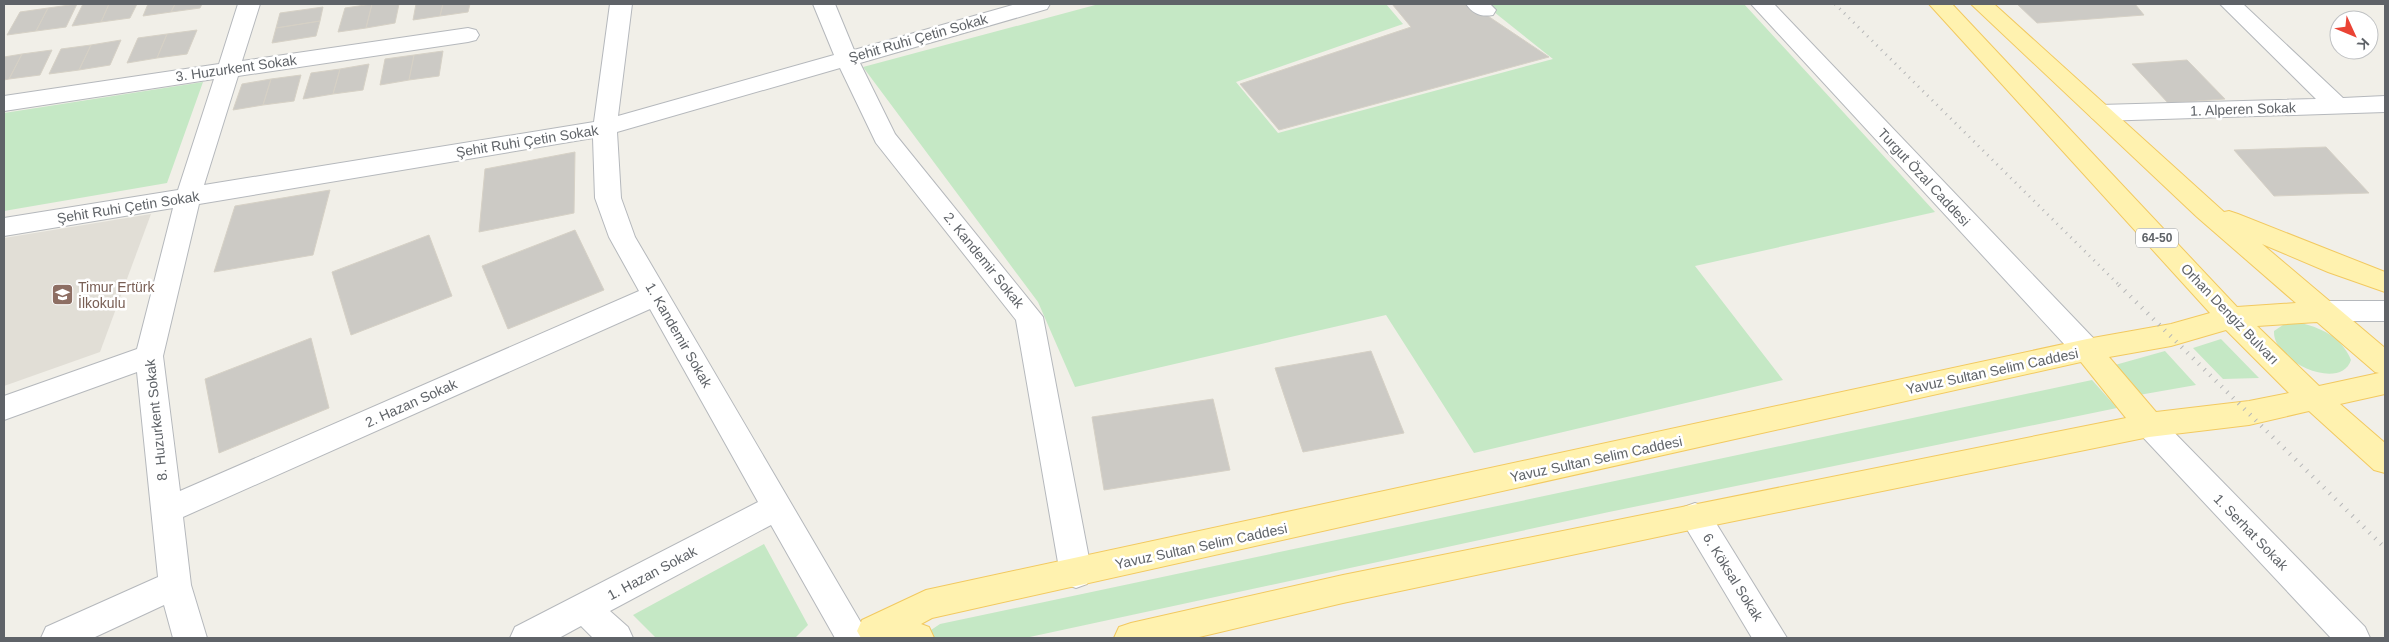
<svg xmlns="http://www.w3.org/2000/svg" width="2389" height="642" font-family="Helvetica,sans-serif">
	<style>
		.education { fill: #e1ded6 }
		.green { fill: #c5e8c5 }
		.building { fill: #cccac5; stroke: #d6d1c6 }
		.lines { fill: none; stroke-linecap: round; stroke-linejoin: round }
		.minor-casing { stroke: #b5b8bc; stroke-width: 2 }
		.major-casing { stroke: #f2c960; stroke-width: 2 }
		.minor { fill: #fff; fill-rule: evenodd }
		.major { fill: #fff2af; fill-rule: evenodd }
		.rail-far1 { stroke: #b6b7b8; stroke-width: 3; stroke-dasharray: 1 5.5; stroke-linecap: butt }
		.rail { stroke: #b6b7b8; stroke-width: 4.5; stroke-dasharray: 1 7; stroke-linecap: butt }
		.labels { text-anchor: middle; stroke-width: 5; stroke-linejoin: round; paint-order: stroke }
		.shield { fill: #fff; stroke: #8f9295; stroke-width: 1 }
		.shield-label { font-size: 12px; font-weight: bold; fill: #5f6368 }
		.street-label { font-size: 14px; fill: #5f6368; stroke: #fff }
		.education-label { font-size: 14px; fill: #785e54; stroke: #fff; text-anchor: start }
	</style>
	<rect width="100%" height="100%" fill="#f1efe8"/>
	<!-- education -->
	<path class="education" d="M151 214 100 352 4 386V238Z"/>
	<!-- green -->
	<path class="green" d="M1099 4H1386L1403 24 1236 82 1278 133 1553 59 1484 4H1744L1935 212 1695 266 1783 380 1474 453 1386 315 1075 387 1038 302 863 67Z
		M203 82 167 183 4 211V113Z
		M2297 322C2320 327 2342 337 2351 360 2341 392 2272 362 2274 331L2286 323Z
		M2221 339 2259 378 2223 379 2193 348Z
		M2165 351 2196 385 2139 395 2115 365Z
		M2092 380 2117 408 1609 512 1025 638H926L931 630 940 624Z
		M764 544 808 625 795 638H656L633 615Z"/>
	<!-- building -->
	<path class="building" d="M77 4 66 27 36 31 48 8Z
		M83 4H109L101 22 72 26Z
		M109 4H137L130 18 101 22Z
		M148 4H175L171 12 143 16Z
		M175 4H202L200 8 171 12Z
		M372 4 366 28 338 32 345 8Z
		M372 4H399L395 23 366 28Z
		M416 4H443L440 16 413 20Z
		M443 4H470L468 12 440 16Z
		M1392 4H1470L1549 57 1279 130 1240 84 1411 27Z
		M2017 4H2135L2144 15 2037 23Z
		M323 7 320 21 276 28 280 13Z
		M48 8 36 31 7 35 20 12Z
		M320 21 316 36 272 43 276 28Z
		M197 30 187 54 157 58 167 34Z
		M167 34 157 58 127 63 138 38Z
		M121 40 110 65 79 70 91 45Z
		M91 45 79 70 49 74 61 49Z
		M52 50 40 75 9 79 22 54Z
		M443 51 439 76 409 80 414 55Z
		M22 54 9 79 4 80V57Z
		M414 55 409 80 380 85 385 59Z
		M2187 60 2225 99 2168 103 2132 64Z
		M369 64 363 90 333 94 340 69Z
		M340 69 333 94 303 99 311 73Z
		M301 75 294 101 263 105 271 79Z
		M271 79 263 105 233 110 242 84Z
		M2326 147 2369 193 2274 196 2234 150Z
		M575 152 574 213 479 232 485 169Z
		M330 190 313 255 214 272 235 206Z
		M575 230 604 290 508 329 482 266Z
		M429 235 452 296 351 335 332 272Z
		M311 338 329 408 219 453 205 379Z
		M1371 351 1404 433 1303 452 1275 368Z
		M1213 399 1230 470 1104 490 1092 417Z"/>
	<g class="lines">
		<defs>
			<path id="minor" d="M238 4H260L242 61 468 28 476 30 479 35 476 40 468 42 238 76 204 185 594 122 610 4H632L618 116 834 55 813 4H835L854 50 1016 4H1050L1047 9 860 63 895 134 1043 317 1092 574 1087 584 1076 588 1065 584 1060 574 1016 320 876 143 840 68 617 132 621 198 635 237 870 638H835L771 525 610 611 628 627 633 638H593L581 626 559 638H510L515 627 758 502 650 309 183 517 191 585 207 638H173L164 605 93 638H41L46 627 158 577 137 372 4 420V396L137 349 173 208 4 236V218L178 190 214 79 4 111V96L219 64ZM593 138 595 198 609 237 639 291 180 491 163 356 199 204Z
				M1466 4H1490L1496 10 1493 15C1481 17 1473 14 1466 4Z
				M1751 4H1774L2097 342 2101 350 2097 358 2087 361 2077 358Z
				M2220 4H2243L2343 98 2385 96V112L2100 121 2092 118 2088 113 2092 108 2100 105 2316 99Z
				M2324 301H2385V321H2324L2314 318 2310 311 2314 304Z
				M2149 413 2159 417 2365 627 2370 638H2331L2139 433 2134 425 2139 417Z
				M1695 503 1706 507 1787 638H1752L1679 516 1684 507Z"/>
			<path id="major" d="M1929 4H1952L2237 307 2296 303 2197 217 1971 4H1994L2224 212 2229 211 2238 214 2385 272V292L2328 272 2262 244 2385 348V394L2340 404 2385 443V473L2374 470 2309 411 2249 425 2149 437 1695 529 1343 603 1195 638H1114L1119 627 1131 623 1343 575 2126 418 2081 362 932 618 921 624 929 627 934 638H861L857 631 862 620 926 590 2087 339 2171 324 2210 313ZM2317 322 2375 372 2379 373 2319 386 2257 326ZM2226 330 2289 393 2249 401 2156 412 2109 357 2171 346Z"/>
		</defs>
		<!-- minor casing -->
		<use href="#minor" class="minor-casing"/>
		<!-- major casing -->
		<use href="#major" class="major-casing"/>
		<!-- minor -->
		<use href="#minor" class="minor"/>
		<!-- major -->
		<use href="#major" class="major"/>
		<!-- rail-far1 -->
		<path class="rail-far1" d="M1835 4 2121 287"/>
		<!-- rail -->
		<path class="rail" d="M2119 285 2385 548"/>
	</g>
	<!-- icons -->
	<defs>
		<symbol id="school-square" viewBox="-11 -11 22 22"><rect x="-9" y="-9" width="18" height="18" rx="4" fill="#8d6e63" stroke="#fff"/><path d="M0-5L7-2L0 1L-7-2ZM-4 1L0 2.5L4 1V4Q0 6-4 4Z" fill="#fff"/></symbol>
	</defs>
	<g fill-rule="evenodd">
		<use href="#school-square" x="50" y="282" width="25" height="25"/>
	</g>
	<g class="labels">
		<!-- shield labels -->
		<rect class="shield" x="2136" y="228.5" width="42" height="19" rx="4"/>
		<g class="shield-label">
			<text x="2157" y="242">64-50</text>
		</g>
		<!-- street labels -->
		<g class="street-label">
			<text transform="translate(918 38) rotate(-16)" y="5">Şehit Ruhi Çetin Sokak</text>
			<text transform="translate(236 68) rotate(-8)" y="5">3. Huzurkent Sokak</text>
			<text transform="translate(2243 109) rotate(-2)" y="5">1. Alperen Sokak</text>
			<text transform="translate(527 141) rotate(-9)" y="5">Şehit Ruhi Çetin Sokak</text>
			<text transform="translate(1924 177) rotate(47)" y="5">Turgut Özal Caddesi</text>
			<text transform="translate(128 207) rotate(-9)" y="5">Şehit Ruhi Çetin Sokak</text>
			<text transform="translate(984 260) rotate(51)" y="5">2. Kandemir Sokak</text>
			<text transform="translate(2230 314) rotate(46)" y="5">Orhan Dengiz Bulvarı</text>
			<text transform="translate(679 335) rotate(60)" y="5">1. Kandemir Sokak</text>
			<text transform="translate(1992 371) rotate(-12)" y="5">Yavuz Sultan Selim Caddesi</text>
			<text transform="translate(411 403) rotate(-24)" y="5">2. Hazan Sokak</text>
			<text transform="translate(156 420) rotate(-96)" y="5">8. Huzurkent Sokak</text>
			<text transform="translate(1596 459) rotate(-12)" y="5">Yavuz Sultan Selim Caddesi</text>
			<text transform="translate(2251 532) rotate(46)" y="5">1. Serhat Sokak</text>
			<text transform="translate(1201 546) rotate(-12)" y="5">Yavuz Sultan Selim Caddesi</text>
			<text transform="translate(652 573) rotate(-28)" y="5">1. Hazan Sokak</text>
			<text transform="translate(1733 577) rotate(58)" y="5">6. Köksal Sokak</text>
		</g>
		<!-- education labels -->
		<g class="education-label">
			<text x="78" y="292">Timur Ertürk<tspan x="78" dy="16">İlkokulu</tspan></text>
		</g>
	</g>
	<!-- border -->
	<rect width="2389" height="642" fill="none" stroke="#5f6368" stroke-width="10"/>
	<!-- north arrow -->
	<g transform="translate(2354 35) rotate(134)"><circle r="24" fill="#ffffff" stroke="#bfc1c3"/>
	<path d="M0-4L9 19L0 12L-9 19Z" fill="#ea4335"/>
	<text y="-8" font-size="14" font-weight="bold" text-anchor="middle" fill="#5f6368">K</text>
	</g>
</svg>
